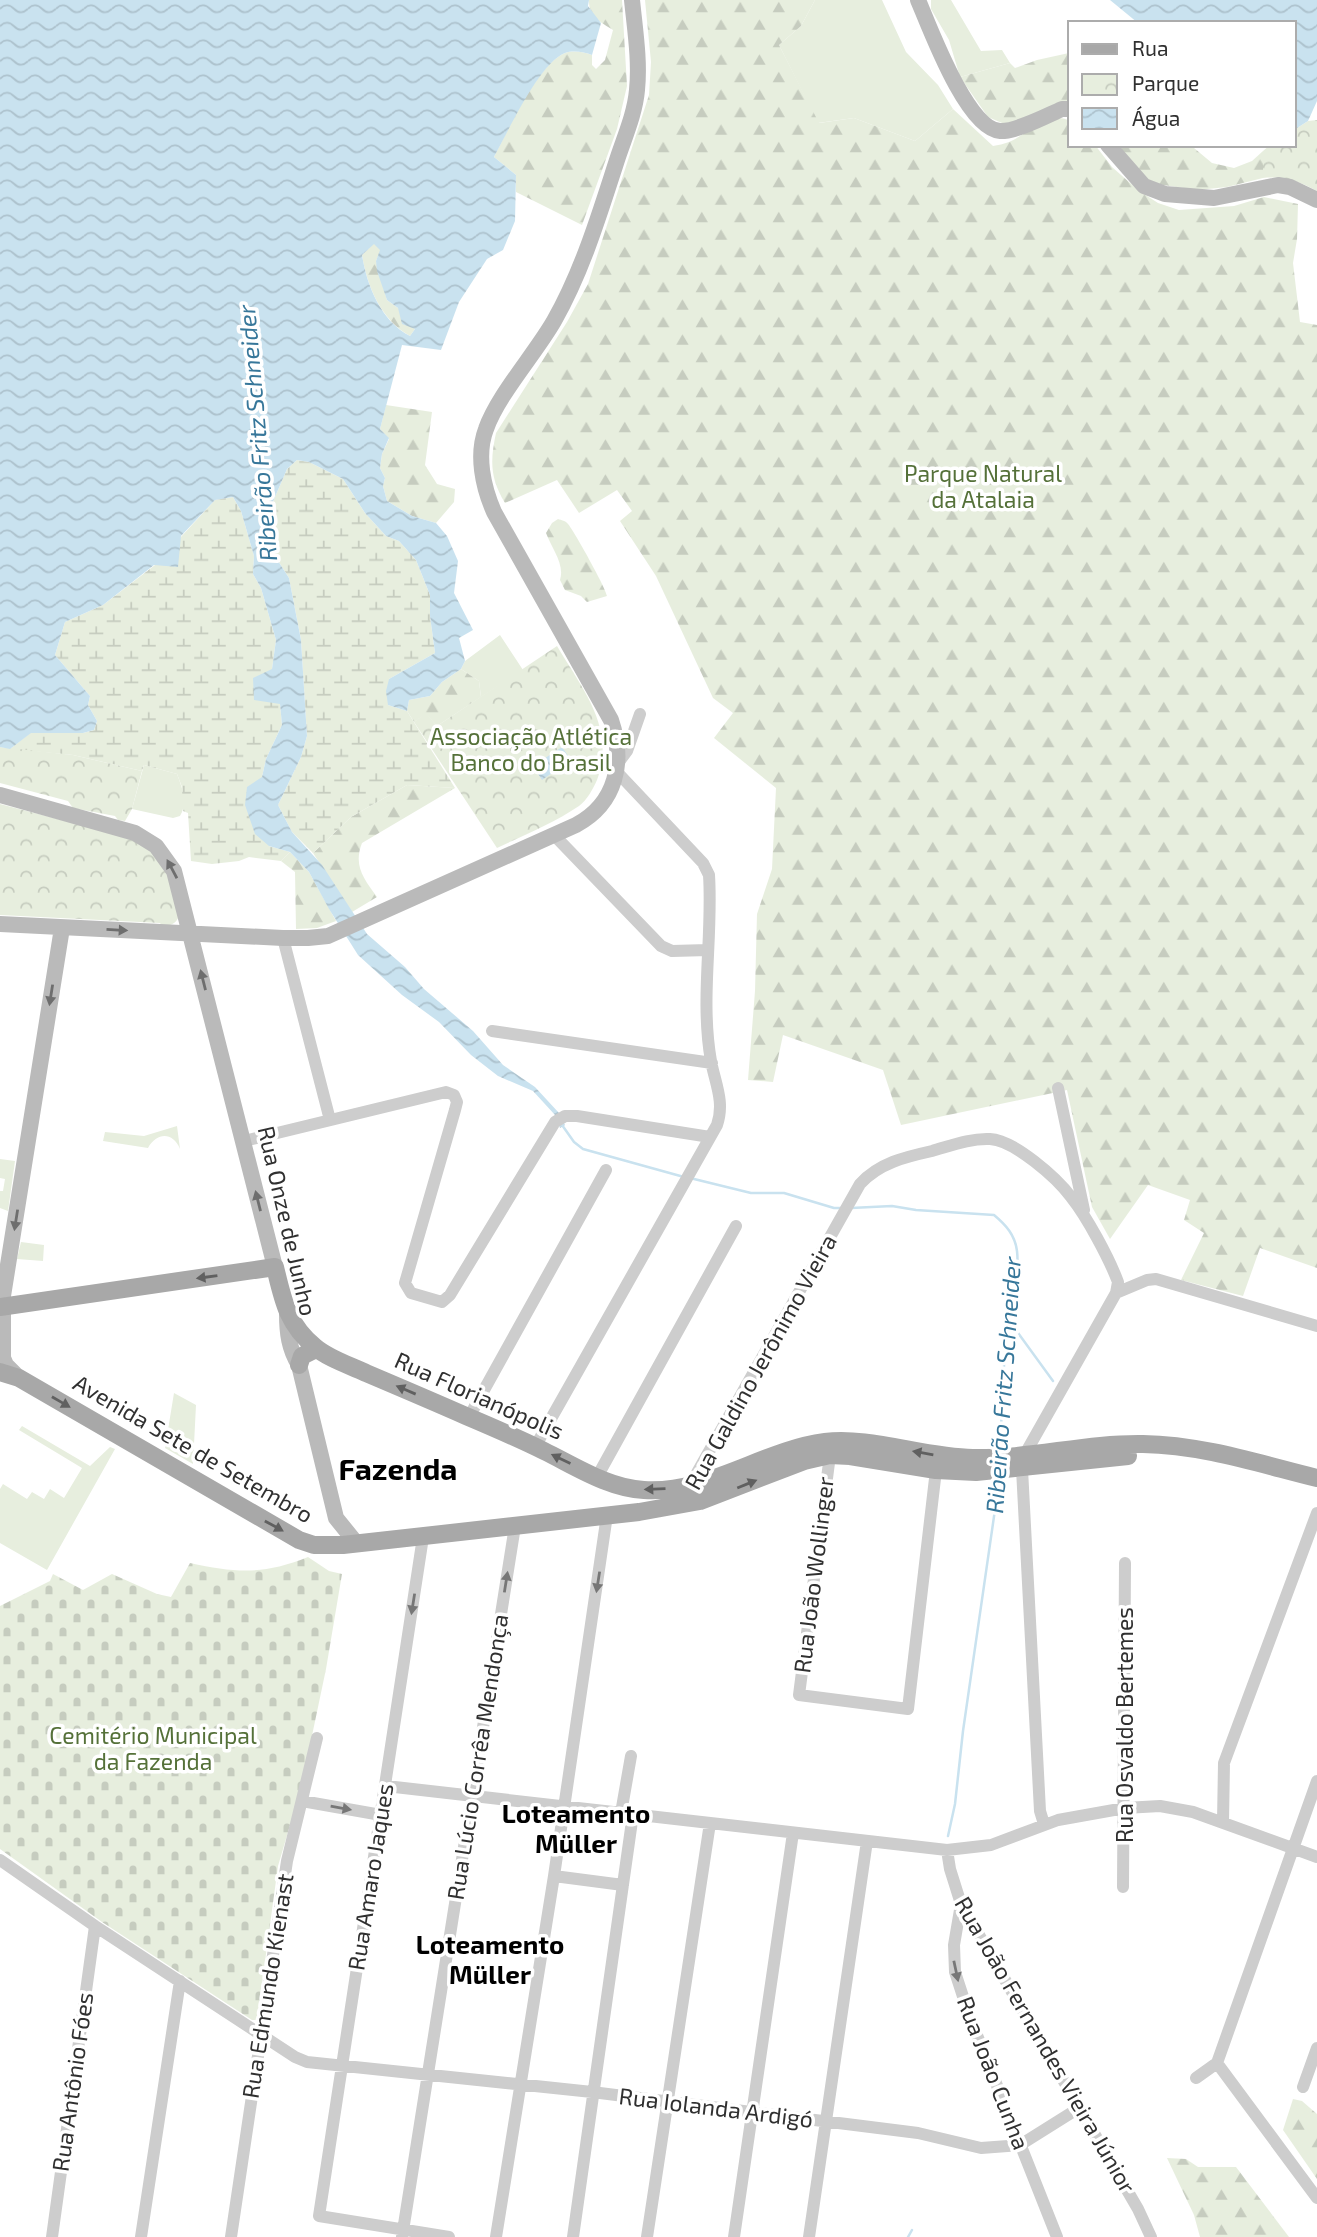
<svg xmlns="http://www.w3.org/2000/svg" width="1317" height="2237" font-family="'Exo 2',sans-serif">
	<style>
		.grass { fill: #e7eede }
		.forest { fill: url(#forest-firs) }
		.wetland { fill: url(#wetland-marsh) }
		.cemetery { fill: url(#cemetery-stones) }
		.park { fill: url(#park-crowns) }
		.water { fill: url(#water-waves); fill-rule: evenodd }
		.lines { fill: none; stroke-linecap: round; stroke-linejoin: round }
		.stream { stroke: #c9e2ef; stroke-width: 2.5 }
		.street { stroke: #cdcdcd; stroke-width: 12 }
		.secondary { stroke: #bababa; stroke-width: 16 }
		.primary { stroke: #a8a8a8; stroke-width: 18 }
		.oneway { fill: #6e6e6e }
		.oneway2 { fill: #606060 }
		.oneway3 { fill: #777 }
		.labels { text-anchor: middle; stroke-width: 7; stroke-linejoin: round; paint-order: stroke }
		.park-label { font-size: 23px; fill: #557139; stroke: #fff }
		.street-label { font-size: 23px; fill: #303030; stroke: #fff }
		.water-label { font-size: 24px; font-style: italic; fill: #37779a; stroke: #fff }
		.quarter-label { font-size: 26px; font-weight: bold; fill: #000; stroke: #fff }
		.district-label { font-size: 30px; font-weight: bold; fill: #000; stroke: #fff }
	</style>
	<defs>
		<pattern id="forest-firs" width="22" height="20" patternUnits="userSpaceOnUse" patternTransform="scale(1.75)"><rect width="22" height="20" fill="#e7eede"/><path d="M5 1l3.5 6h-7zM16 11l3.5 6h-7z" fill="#c6ccbf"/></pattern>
		<pattern id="wetland-marsh" width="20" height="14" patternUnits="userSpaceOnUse" patternTransform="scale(1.75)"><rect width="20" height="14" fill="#e7eede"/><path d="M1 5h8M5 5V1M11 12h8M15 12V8" fill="none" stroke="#c6ccbf"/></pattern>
		<pattern id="cemetery-stones" width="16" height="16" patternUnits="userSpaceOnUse" patternTransform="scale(1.75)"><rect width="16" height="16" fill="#e7eede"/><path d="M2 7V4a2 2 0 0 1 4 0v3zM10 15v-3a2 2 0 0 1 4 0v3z" fill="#c6ccbf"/></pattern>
		<pattern id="park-crowns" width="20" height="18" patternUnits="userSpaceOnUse" patternTransform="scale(1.75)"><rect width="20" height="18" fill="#e7eede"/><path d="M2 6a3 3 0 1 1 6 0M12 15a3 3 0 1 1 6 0" fill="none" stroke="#c6ccbf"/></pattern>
		<pattern id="water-waves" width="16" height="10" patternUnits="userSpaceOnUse" patternTransform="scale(1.75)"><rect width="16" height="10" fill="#c9e2ef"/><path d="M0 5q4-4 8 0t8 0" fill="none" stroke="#adc2cd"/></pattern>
	</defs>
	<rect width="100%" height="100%" fill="#fff"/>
	<!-- grass -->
	<path class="grass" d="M815 0H882L906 52 938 85 953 109 915 141 854 118 818 123 779 45 801 26Z
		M931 0H951L981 51 1002 50 1010 63 960 77 949 40 931 9Z
		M500 635 523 670 481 697 479 681 461 669 465 661Z
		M144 765 177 774C182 787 188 803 180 816L173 818 132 809Z
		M177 1126 180 1149C173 1132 157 1132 148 1148L103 1141 105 1132 144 1136Z
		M0 1159 15 1161 8 1211 0 1208V1191H3L5 1179 0 1178Z
		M21 1242 44 1245 43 1261 17 1259Z
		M174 1393 196 1405 193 1464 165 1448Z
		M22 1426 90 1466 110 1447 115 1449 47 1570 0 1543V1489L3 1484 27 1499 32 1492 44 1499 50 1489 64 1498 82 1468 19 1430Z"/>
	<!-- forest -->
	<path class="forest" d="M589 0H622L627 86 617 129 582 225 516 192V175L494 157C507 132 538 63 565 53 573 50 584 52 592 55V65L596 69 605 60 613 30C601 23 588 15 589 0Z
		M645 0H815L801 26 779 45 819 123 854 118 915 141 953 109 993 146C998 145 1004 144 1009 142 1026 135 1050 109 1070 121V145H1095L1112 167 1138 190 1158 203 1179 210 1234 206 1264 197 1298 204 1297 239 1293 263 1300 322 1317 325V1268L1260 1248 1243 1296 1181 1280 1204 1233 1184 1220 1190 1200 1148 1185 1110 1239 1092 1207 1067 1090 901 1125 883 1070 783 1035 773 1082 748 1080 755 991 757 914 772 869 776 788 714 738 733 713 713 698 656 576 620 521 632 511 617 490 579 513 557 480 505 503C490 478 490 461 496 433L567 322 588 284 649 95 651 62Z
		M1069 53 1070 100 1009 124 1002 123 988 117 960 77 1010 63 1015 68 1037 60Z
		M1117 145H1166L1168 147 1194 148 1212 163 1234 168 1252 161 1263 151V178L1227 187 1198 190 1156 184 1147 181Z
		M374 243 381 250 376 261 387 300 398 308 415 329 410 336C381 320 367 286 362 255Z
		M386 405 432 412 425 465 437 484 455 489 454 502 436 523 412 516 387 501 383 486 385 478 380 468 382 454 389 439 380 429Z
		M558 519C561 520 566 521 568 524 574 531 606 588 607 596L587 602 581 596 565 590 560 580C565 564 552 549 546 533L552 523Z
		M461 669 479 681 481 697 437 726 426 714 414 722 407 711 409 700 430 696 442 682Z
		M407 785 455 788 362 843C353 866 364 879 377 897L352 912 313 853 351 817Z
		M290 852 309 872 336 921 317 928 296 929 295 872 281 861Z
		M1293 2099 1302 2101 1317 2114V2179L1283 2130Z
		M1167 2158 1186 2159 1198 2167H1236L1289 2237H1200L1194 2215Z"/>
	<!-- wetland -->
	<path class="wetland" d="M297 460 309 462 343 479 365 513 386 536 399 541 416 560 430 595V616L435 653 389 679 388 705 407 711 455 788 407 785 351 817 313 853 292 832 278 805 301 757 307 736 301 640 289 578 273 553 272 504 287 469Z
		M233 497 241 511 254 556 253 574 261 588 276 640 272 669 280 704 282 725 266 759 262 777 269 846 290 852 281 861 249 857 239 861 212 864 191 861 188 813 183 811 182 787 177 774 144 765 142 771 73 755 10 749 30 733H83L94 730 97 721 88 705 90 696 55 655 65 622 103 605 155 565 215 500Z"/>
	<!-- cemetery -->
	<path class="cemetery" d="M308 1557 329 1571 342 1574 326 1669 301 1788 278 1866 257 2020H252L102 1922 0 1849V1606L50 1581 53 1574 83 1590 112 1574 157 1594 171 1597 190 1563C237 1573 263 1575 308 1557Z"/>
	<!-- park -->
	<path class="park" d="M1317 120V191C1299 181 1283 176 1263 178V151L1270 145H1294V130L1308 121Z
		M557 646C583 690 616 728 597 780 593 789 587 800 579 806 554 823 524 835 497 848L414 722 426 713 437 726Z
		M0 747 73 755 142 771 132 809 125 821 118 820 115 816 73 808 68 801 0 783Z
		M0 804 77 824 114 830 151 849 167 873 179 916C176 924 170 926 162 926L160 923 0 915Z"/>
	<!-- water -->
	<path class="water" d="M0 0H589L588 6 601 23 592 55C584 52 573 50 565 53 539 63 508 132 494 157L516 175 515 221 503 250 487 259 459 302 441 350 402 345 380 429 389 438 382 454 380 468 385 478 383 486 387 501 412 516 436 523 447 536 458 561 454 593 473 630 459 638 465 661 461 669 442 682 430 696 409 700 407 711 388 705 386 691 389 679 435 653 430 616V595L416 560 399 541 386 536 365 513 343 479 309 462 297 460 287 469 272 504 273 553 289 578 301 640 307 736 301 757 278 805 292 832 322 865 367 934 405 967 424 989 473 1031 503 1065 535 1087 559 1113 565 1125 560 1128 555 1115 533 1091 498 1076 471 1055 439 1022 402 995 358 955 329 909 309 872 290 852 269 846 255 834 245 805 247 787 262 777 266 759 282 725 280 704 254 700 253 678 272 669 276 640 261 588 253 574 254 556 241 511 233 497 215 500 181 536 178 567 154 565 103 605 65 622 55 655 90 696 88 705 97 721 94 730 83 733H31L10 749 0 747ZM374 244 380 250 376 261 377 271 387 300 398 308 402 324 415 329 410 336C381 321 367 286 362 255Z
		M1110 0H1317V101L1308 121 1294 130V23H1138Z
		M562 747 571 760 542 780 533 766Z"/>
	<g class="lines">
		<!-- stream -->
		<path class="stream" d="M562 1125 574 1142 583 1149 684 1177
			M690 1178 751 1193H784L834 1208H841
			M851 1208 892 1206 916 1210 994 1215C1006 1225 1015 1235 1017 1251 1020 1276 1009 1316 1006 1342 1002 1378 1002 1415 1000 1451
			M1010 1322 1053 1381
			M948 1836 955 1804 963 1731 1000 1475
			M908 2237 912 2230"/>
		<!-- street -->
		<path class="street" d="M618 763 627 751 640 714
			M554 835 661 946 672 951 708 950
			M283 938 330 1120
			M492 1031 712 1063
			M1058 1088 1084 1210
			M244 1141 446 1092 454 1095 457 1102 455 1110 405 1283 411 1293 442 1302 450 1295 555 1122 565 1116H577L710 1137
			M1116 1293 1147 1280 1156 1279 1317 1326
			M469 1417 606 1170
			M535 1447 717 1125C725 1102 715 1083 711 1061 700 999 713 937 709 875L703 863 617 772
			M830 1455 799 1695 908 1709 936 1470
			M1022 1469 1040 1811 1044 1824
			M597 1477 736 1226
			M689 1487 860 1184C879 1163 905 1157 932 1151 950 1146 970 1138 990 1139 1014 1140 1057 1178 1071 1197 1087 1217 1109 1258 1118 1282L1116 1293 1025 1454
			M423 1537 319 2216 449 2237
			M386 1786 947 1850 991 1845 1058 1820 1125 1808 1160 1806 1193 1812 1317 1857
			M302 1801 381 1815
			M621 1813 631 1756
			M1223 1822 1224 1763 1317 1513
			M947 1850 950 1869 961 1904 1138 2209 1151 2237
			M0 1860 95 1926 295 2057 307 2062 592 2092 918 2133 981 2148 1020 2145 1079 2108
			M554 1876 623 1885
			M1123 1887 1125 1563
			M961 1904 954 1945 955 1972 969 2015 1057 2237
			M1217 2063 1317 2198
			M1196 2078 1217 2063 1317 1781
			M1303 2087 1317 2048
			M52 2237 95 1926
			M141 2237 180 1981
			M231 2237 287 1861 317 1738
			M402 2237 515 1526
			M496 2237 554 1876 607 1515
			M573 2237 633 1814
			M647 2237 710 1823
			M734 2237 793 1833
			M809 2237 867 1841"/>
		<!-- secondary -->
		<path class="secondary" d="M918 0C930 28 967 129 1000 131 1016 132 1046 116 1062 109H1070
			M1108 145 1144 186 1165 194 1214 198 1278 185 1290 187 1317 200
			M0 795 135 833 156 846 174 871 275 1267
			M0 924 283 938H308L328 936 576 825C617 803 625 761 611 720L494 512C483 487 476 455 486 429 498 395 535 354 554 321 583 270 600 212 618 157 625 136 635 113 637 90 640 61 635 30 632 0
			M287 1314C287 1333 289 1349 299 1365L336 1518 357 1544
			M19 1378 6 1365 3 1358V1296L62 928"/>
		<!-- primary -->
		<path class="primary" d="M0 1307 275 1267C283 1300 287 1324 315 1347 329 1359 349 1365 366 1373 399 1387 432 1401 466 1416 492 1427 518 1438 544 1451 575 1466 608 1488 644 1490 708 1494 763 1450 825 1442 869 1436 926 1458 973 1458 1030 1459 1086 1443 1143 1444 1203 1445 1260 1464 1317 1478
			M299 1365 302 1356 316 1349
			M0 1372 19 1378 299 1540 314 1545H343L639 1512 700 1501 804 1461 830 1455 850 1456 936 1470 976 1472 1128 1456"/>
	</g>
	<!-- one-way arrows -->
	<defs><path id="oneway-solid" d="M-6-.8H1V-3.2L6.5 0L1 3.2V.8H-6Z" transform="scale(1.75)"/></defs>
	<g class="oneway">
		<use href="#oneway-solid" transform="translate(172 869) rotate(-118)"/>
		<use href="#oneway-solid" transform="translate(117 930) rotate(3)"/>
		<use href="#oneway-solid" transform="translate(203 980) rotate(-104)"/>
		<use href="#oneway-solid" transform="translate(51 995) rotate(99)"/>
		<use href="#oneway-solid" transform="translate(258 1201) rotate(-104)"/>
		<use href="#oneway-solid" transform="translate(16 1220) rotate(99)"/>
	</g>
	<g class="oneway2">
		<use href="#oneway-solid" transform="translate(207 1277) rotate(172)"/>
		<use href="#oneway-solid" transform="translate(406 1390) rotate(-157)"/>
		<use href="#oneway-solid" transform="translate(61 1402) rotate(30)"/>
		<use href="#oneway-solid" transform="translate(923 1453) rotate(-170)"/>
		<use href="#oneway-solid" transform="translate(561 1459) rotate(-154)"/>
		<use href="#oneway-solid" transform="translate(747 1484) rotate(-22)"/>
		<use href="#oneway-solid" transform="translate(655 1489) rotate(178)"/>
		<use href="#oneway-solid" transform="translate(274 1526) rotate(29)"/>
	</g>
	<g class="oneway3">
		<use href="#oneway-solid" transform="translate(506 1582) rotate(-81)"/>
		<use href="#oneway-solid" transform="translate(598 1582) rotate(99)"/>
		<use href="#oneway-solid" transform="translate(413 1604) rotate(99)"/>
		<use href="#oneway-solid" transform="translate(341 1808) rotate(10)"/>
		<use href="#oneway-solid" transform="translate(956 1971) rotate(78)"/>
	</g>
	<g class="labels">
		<!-- park labels -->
		<g class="park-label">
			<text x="983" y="482">Parque Natural<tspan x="983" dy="26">da Atalaia</tspan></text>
			<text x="531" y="745">Associação Atlética<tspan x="531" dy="26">Banco do Brasil</tspan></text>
			<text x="153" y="1744">Cemitério Municipal<tspan x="153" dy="26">da Fazenda</tspan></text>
		</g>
		<!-- street labels -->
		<g class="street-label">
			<text transform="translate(287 1221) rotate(77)" y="8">Rua Onze de Junho</text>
			<text transform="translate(761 1362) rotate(-61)" y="8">Rua Galdino Jerônimo Vieira</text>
			<text transform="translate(479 1396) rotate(24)" y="8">Rua Florianópolis</text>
			<text transform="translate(193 1449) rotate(30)" y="8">Avenida Sete de Setembro</text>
			<text transform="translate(814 1575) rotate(-83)" y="8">Rua João Wollinger</text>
			<text transform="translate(1125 1725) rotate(-90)" y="8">Rua Osvaldo Bertemes</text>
			<text transform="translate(478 1757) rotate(-81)" y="8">Rua Lúcio Corrêa Mendonça</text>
			<text transform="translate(371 1877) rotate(-81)" y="8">Rua Amaro Jaques</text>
			<text transform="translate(268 1986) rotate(-81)" y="8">Rua Edmundo Kienast</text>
			<text transform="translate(1045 2045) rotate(60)" y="8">Rua João Fernandes Vieira Júnior</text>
			<text transform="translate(993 2073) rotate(69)" y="8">Rua João Cunha</text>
			<text transform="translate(73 2082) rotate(-82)" y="8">Rua Antônio Fóes</text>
			<text transform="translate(716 2108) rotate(7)" y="8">Rua Iolanda Ardigó</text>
		</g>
		<!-- water labels -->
		<g class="water-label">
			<text transform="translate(258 433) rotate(-95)" y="8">Ribeirão Fritz Schneider</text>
			<text transform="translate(1004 1385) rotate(-86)" y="8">Ribeirão Fritz Schneider</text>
		</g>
		<!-- quarter labels -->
		<g class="quarter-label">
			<text x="576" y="1823">Loteamento<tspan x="576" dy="30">Müller</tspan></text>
			<text x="490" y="1954">Loteamento<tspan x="490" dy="30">Müller</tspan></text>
		</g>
		<!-- district labels -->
		<g class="district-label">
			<text x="398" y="1480">Fazenda</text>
		</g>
	</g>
	<!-- legend -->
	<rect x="1068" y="21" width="228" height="126" fill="#ffffff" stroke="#acacac" stroke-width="2"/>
	<rect x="1082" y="44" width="35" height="10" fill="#a8a8a8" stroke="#acacac" stroke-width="2"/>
	<text x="1132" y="56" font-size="21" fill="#303030">Rua</text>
	<rect x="1082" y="74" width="35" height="21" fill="url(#park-crowns)" stroke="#acacac" stroke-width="2"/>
	<text x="1132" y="91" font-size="21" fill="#303030">Parque</text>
	<rect x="1082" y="108" width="35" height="21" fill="url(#water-waves)" stroke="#acacac" stroke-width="2"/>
	<text x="1132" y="126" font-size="21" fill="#303030">Água</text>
</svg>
